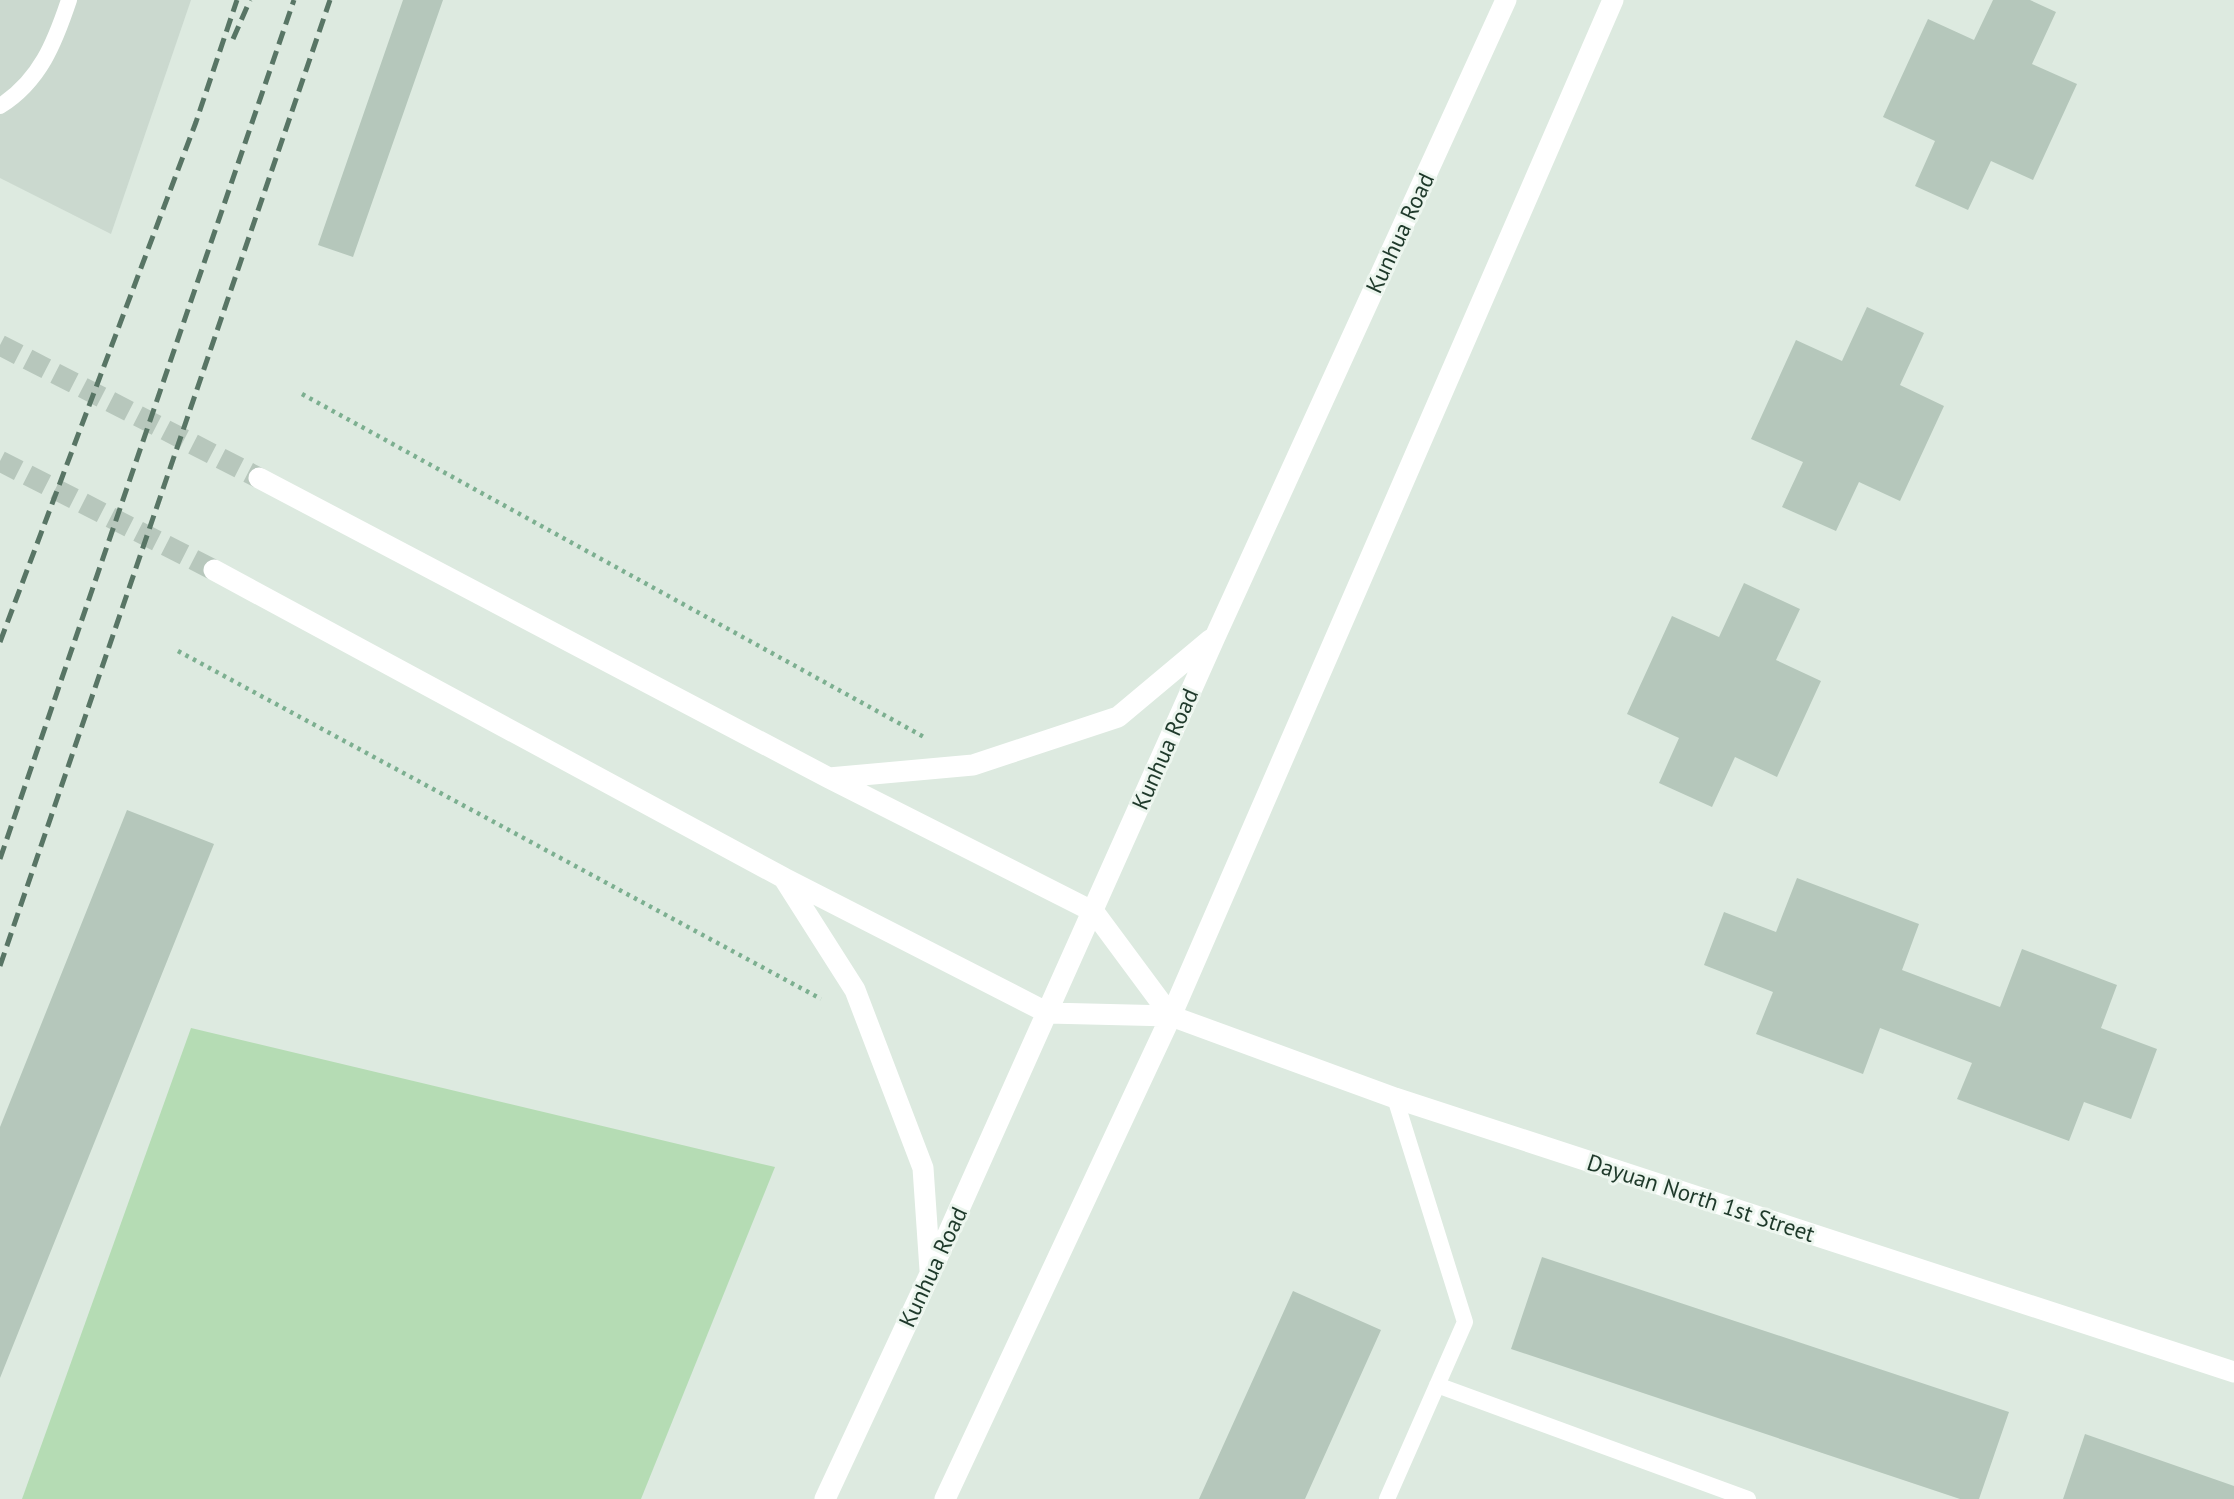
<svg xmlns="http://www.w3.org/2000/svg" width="2234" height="1499" font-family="'PT Sans',sans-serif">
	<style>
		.built { fill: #cbd9cf }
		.green { fill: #b5dcb4 }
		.building { fill: #b5c7bb }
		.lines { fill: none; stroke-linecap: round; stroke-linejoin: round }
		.secondary-tunnel { stroke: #b7c7bc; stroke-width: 21; stroke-dasharray: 21 10; stroke-linecap: butt }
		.path { stroke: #7caf90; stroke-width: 4.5; stroke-dasharray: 3.5 5; stroke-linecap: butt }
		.service { stroke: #fff; stroke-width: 16 }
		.minor { stroke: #fff; stroke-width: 21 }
		.secondary { stroke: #fff; stroke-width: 21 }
		.rail { stroke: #587565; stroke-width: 5; stroke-dasharray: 14 7; stroke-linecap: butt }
		.labels { text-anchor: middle; stroke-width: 6; stroke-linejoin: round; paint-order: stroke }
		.street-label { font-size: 23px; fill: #1e392a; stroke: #edf6ef }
	</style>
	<rect width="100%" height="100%" fill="#ddeae0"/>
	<!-- built -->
	<path class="built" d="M0 0H191L111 234 0 178Z"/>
	<!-- green -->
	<path class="green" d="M191 1028 775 1167 641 1499H22Z"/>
	<!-- building -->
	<path class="building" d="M403 0H443L353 257 318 245Z
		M1993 0H2030L2056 12 2032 64 2077 84 2033 180 1991 161 1968 210 1915 186 1935 141 1883 117 1928 19 1974 40Z
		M1867 307 1924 333 1900 385 1944 406 1900 501 1859 482 1836 531 1782 507 1803 462 1751 439 1796 340 1842 361Z
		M1744 583 1800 609 1776 660 1821 681 1777 777 1735 757 1712 807 1659 783 1679 738 1627 714 1672 616 1719 637Z
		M127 810 214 844 0 1378V1127Z
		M1797 878 1919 924 1902 970 2000 1007 2022 949 2117 985 2101 1028 2157 1049 2131 1119 2084 1102 2069 1141 1957 1099 1972 1063 1880 1028 1863 1074 1756 1034 1773 992 1704 965 1724 912 1776 932Z
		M1542 1257 2009 1412 1979 1499H1960L1511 1349Z
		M1293 1291 1381 1330 1305 1499H1199Z
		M2085 1434 2234 1486V1499H2063Z"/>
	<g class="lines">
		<!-- secondary-tunnel -->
		<path class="secondary-tunnel" d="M0 345 259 478
			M0 461 214 570"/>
		<!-- path -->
		<path class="path" d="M302 394 924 737
			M178 651 821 999"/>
		<!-- service -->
		<path class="service" d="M0 106C40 81 55 42 69 0
			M1437 1385 1748 1499
			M1387 1499 1465 1322 1395 1098"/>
		<!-- minor -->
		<path class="minor" d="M1171 1016 1395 1098 2234 1372"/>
		<!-- secondary -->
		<path class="secondary" d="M259 478 829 778 1094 912 1171 1016
			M214 570 784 878 1048 1013 1171 1016
			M829 778 973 765 1118 717 1210 640
			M785 880 855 990 923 1168 930 1270
			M825 1499 930 1274 1215 637 1506 0
			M945 1499 1171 1016 1613 0"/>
		<!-- rail -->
		<path class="rail" d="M233 39 250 0
			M0 642 196 122 237 0
			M0 859 294 0
			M0 966 330 0"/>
	</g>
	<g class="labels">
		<!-- street labels -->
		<g class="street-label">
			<text transform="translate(1400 233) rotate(-65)" y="8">Kunhua Road</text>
			<text transform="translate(1165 749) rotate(-66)" y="8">Kunhua Road</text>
			<text transform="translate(1701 1198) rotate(18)" y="8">Dayuan North 1st Street</text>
			<text transform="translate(933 1267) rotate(-65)" y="8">Kunhua Road</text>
		</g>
	</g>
</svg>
